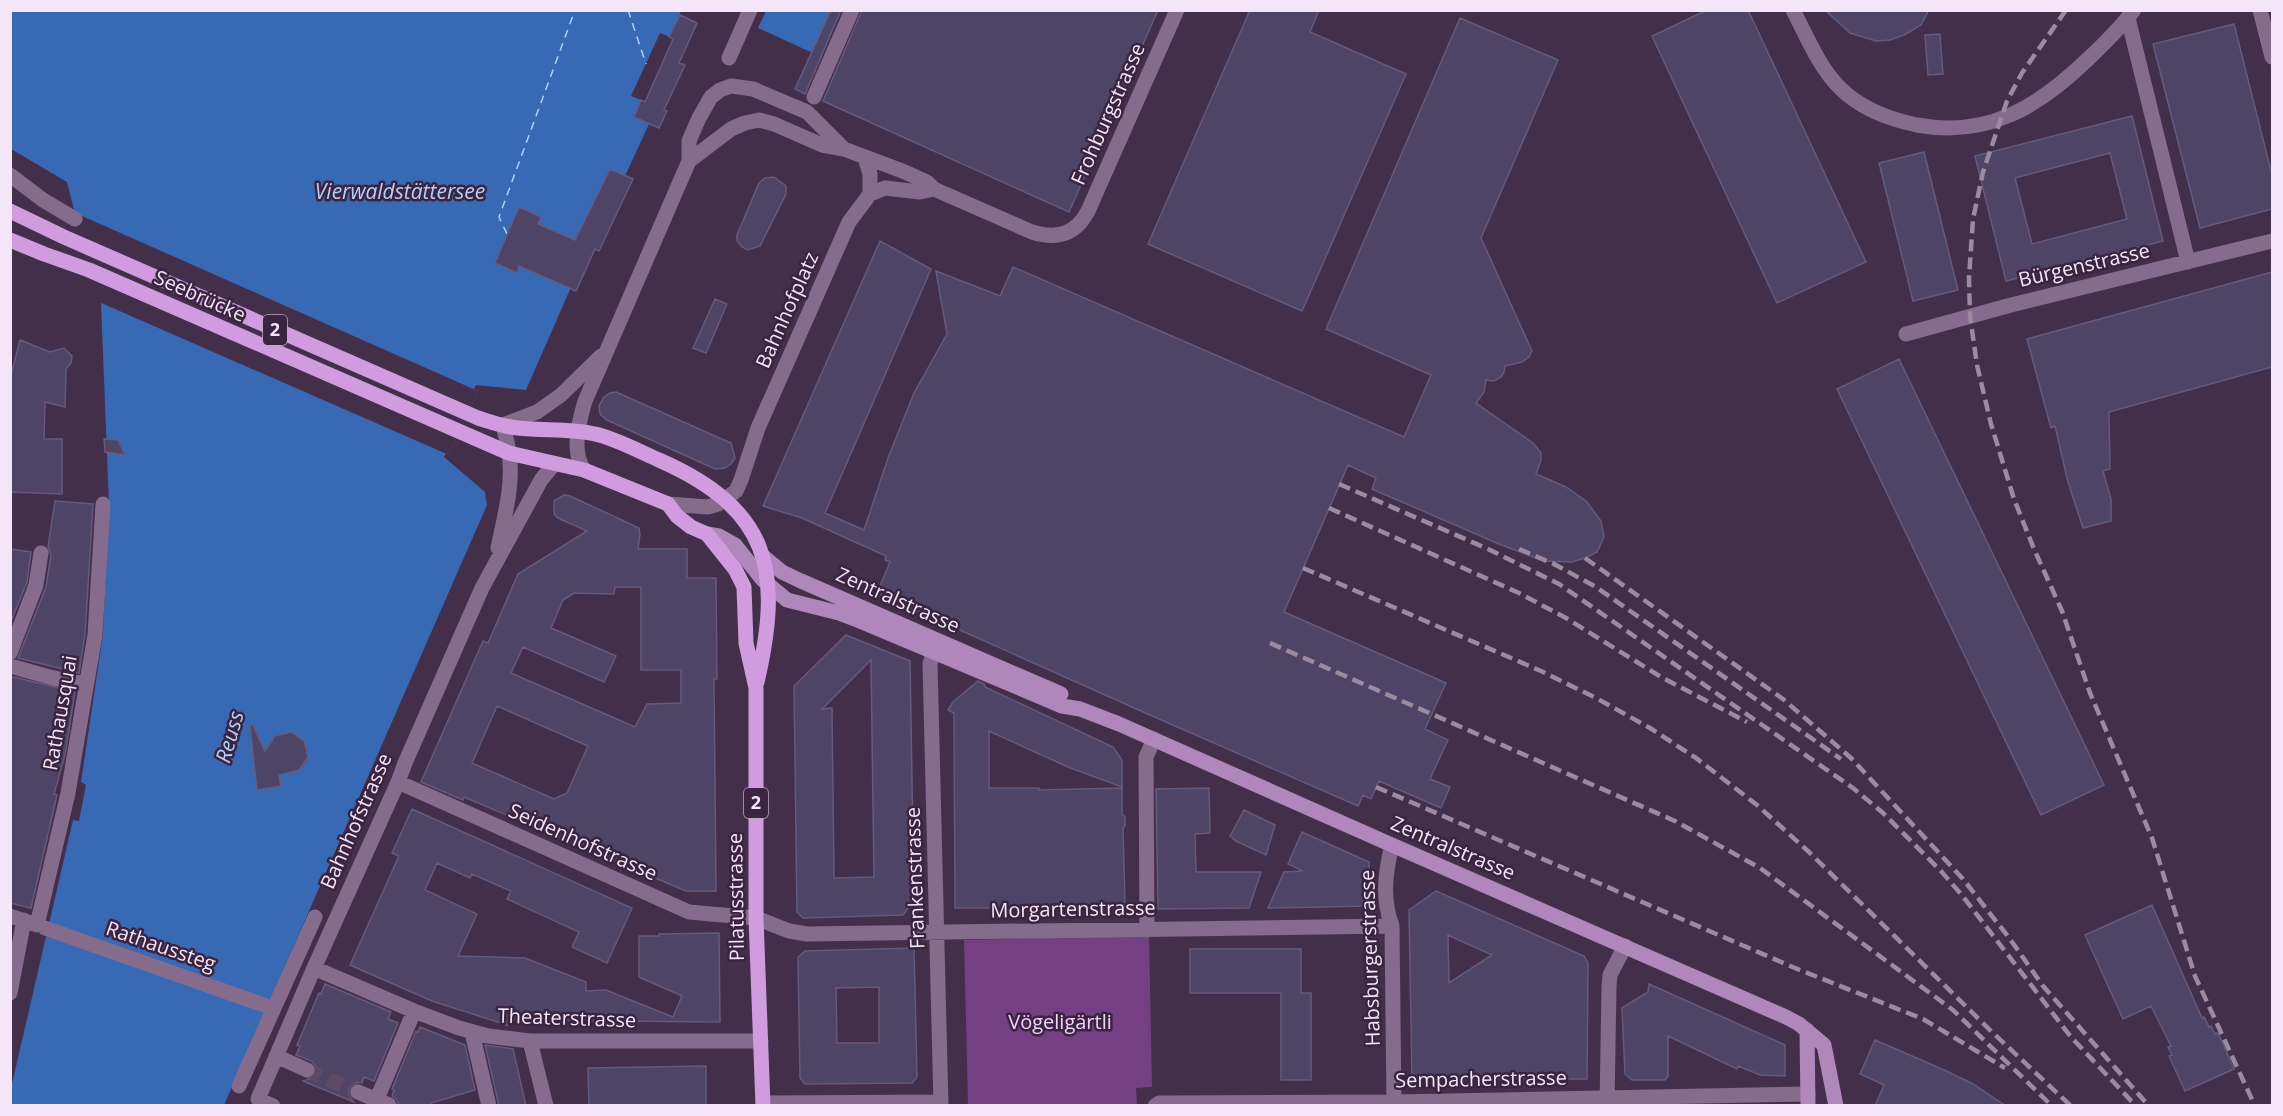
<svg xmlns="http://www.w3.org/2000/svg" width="2283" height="1116" font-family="'Open Sans',sans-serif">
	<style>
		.green { fill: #743f83 }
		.water { fill: #3869b4 }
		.pier { fill: #442f4b }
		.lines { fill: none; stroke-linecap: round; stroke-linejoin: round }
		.ferry { stroke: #b5d0f8; stroke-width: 1.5; stroke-dasharray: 8 6; stroke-linecap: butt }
		.building { fill: #4e4465; stroke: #655a7d; stroke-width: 1.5; fill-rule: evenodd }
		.street-tunnel { stroke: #5e4a65; stroke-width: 15; stroke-dasharray: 15 8; stroke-linecap: butt }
		.street { stroke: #856b8c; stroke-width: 15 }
		.secondary { stroke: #af87bb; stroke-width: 15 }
		.primary { stroke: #d09bdf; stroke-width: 15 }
		.rail { stroke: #9c8aa1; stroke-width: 4.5; stroke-dasharray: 12 6; stroke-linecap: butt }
		.labels { text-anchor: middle; stroke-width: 5; stroke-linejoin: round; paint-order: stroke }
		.shield { fill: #3a2440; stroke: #bcacc1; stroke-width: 1.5 }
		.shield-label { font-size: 18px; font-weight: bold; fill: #f4e6f8 }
		.street-label { font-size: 20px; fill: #f4e6f8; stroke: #3a2440 }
		.park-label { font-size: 20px; fill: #f1d2fa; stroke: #3a2440 }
		.water-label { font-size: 21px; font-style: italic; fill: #b5d0f8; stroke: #3a2440 }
	</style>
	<rect width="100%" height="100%" fill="#442f4b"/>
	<!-- green -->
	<path class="green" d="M1149 935 1152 1087 1136 1088 1137 1105H968L964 940Z"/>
	<!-- water -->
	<path class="water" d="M11 11H681L634 116 649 124 625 176 610 170 600 225 585 219 575 239 589 246 526 390 476 385 474 389 478 391 449 455 446 453 444 457 485 492 487 505 224 1105H11V1088L73 820 79 821 86 785 81 782 103 634 109 505 101 303 85 254 67 182 11 149Z
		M766 11H837L817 55 758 28Z"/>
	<!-- pier -->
	<path class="pier" d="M660 33 672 38 644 101 631 96Z
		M73 212 478 391 449 455 99 302Z"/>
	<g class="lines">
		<!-- ferry -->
		<path class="ferry" d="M628 10 646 64
			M507 234 499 217 575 10"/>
	</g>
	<!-- building -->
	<path class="building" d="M831 10H841L805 94 795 89Z
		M862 10H1158L1069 212 823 101Z
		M1250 10H1319L1310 32 1406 74 1302 311 1148 244Z
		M1707 10H1748L1866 262 1777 303 1652 36Z
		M1825 10H1929L1921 25 1904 35 1890 40 1876 41 1850 33Z
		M680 15 697 23 679 63 685 65 664 110 667 111 659 128 634 117 641 100 645 102 673 39 669 37Z
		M1460 18 1558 60 1481 238 1532 351 1529 357 1522 362 1505 366 1504 372 1501 377 1494 381 1486 380 1484 392 1476 403 1533 443 1541 453V460L1536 474 1566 487 1586 501 1601 521 1604 537 1597 552 1585 558 1572 562 1544 561 1499 544 1372 489 1376 478 1348 465 1284 612 1446 683 1425 729 1448 740 1430 779 1450 787 1441 808 1379 781 1371 799 1363 795 1358 806 1150 715 877 593 890 562 885 560 886 556 802 518 763 506 880 241 931 269 825 513 864 530 888 458 914 393 947 334 936 271 1000 296 1013 267 1404 437 1431 375 1326 329Z
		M2234 24 2272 175V209L2200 228 2153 44Z
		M1940 34 1943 74 1928 75 1925 35Z
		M2132 116 2163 241 2006 281 1975 156ZM2110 153 2127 219 2032 244 2015 178Z
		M1924 152 1958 290 1913 301 1879 163Z
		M610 169 633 179 599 251 595 249 576 291 519 266 517 273 495 263 519 207 541 217 538 224 575 240Z
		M774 177 786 186V194L760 246 748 250 742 247 737 241V235L759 183 765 178Z
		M2272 272V367L2109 412 2110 469 2103 471 2111 499V521L2083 528 2068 482 2055 426 2051 428 2027 339Z
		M715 299 727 304 706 353 693 348Z
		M20 340 50 352 64 348 72 356 71 363 66 369 65 407 45 402 44 439H62V494L10 492V379Z
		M1899 359 2104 785 2041 815 1837 389Z
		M616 392 731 443 735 458 731 464 725 468 715 469 607 420 600 414 599 406 604 397 610 393Z
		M104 439 118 440 125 455 105 452Z
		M564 495 570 496 639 528 640 534 638 549H687V578H716L717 679H714L716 891H686L464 797 463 800 421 782 483 641 488 643 518 574 587 531 558 518 554 514V501ZM615 587H641V670H681V703L647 704 635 727 511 673 523 647 604 682 616 656 551 628 563 600 574 593 614 594ZM497 706 588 746 567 793 554 799 472 763Z
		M55 501 93 504 85 634 79 673 18 658 46 587 51 555 48 547Z
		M10 549 31 552 27 582 10 624Z
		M846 635 910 661 914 900 903 915 803 918 797 912 794 686ZM871 660 874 877 834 878 832 708 822 709Z
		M10 676 75 692 65 755 54 794 57 795 31 908 10 903Z
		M978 681 984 684 985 687 1113 747 1122 760V787L1068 767 989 731V788H1039V790L1122 788V814L1125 817V825L1123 829 1125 902 1118 908H955L954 713 948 710 953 702Z
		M252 724 265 751 275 736 291 732 304 741 308 757 299 770 279 775 281 786 257 790 250 725Z
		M1209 788 1210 833 1195 834 1196 872H1261L1249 908 1158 909 1156 789Z
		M412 809 632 908 607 963 572 947 579 932 507 899 511 891 472 874 470 878 437 863 425 890 477 914 458 956 525 958 586 982V991L606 990 673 1017 682 996 639 977V936H659V934L719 933 720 1022 511 1020 506 1022 507 1025 432 1001 350 965 399 856 392 853Z
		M1244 810 1275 825 1266 855 1236 841 1230 836Z
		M1302 832 1369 862 1370 906 1268 908 1284 872 1303 871 1288 864Z
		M1436 891 1584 956 1588 963 1587 1079H1412L1409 910ZM1448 935 1492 955 1449 983Z
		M2152 905 2202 1018 2204 1017 2209 1027 2211 1026 2215 1034 2218 1033 2234 1069 2185 1091 2169 1056 2172 1055 2168 1047 2171 1046 2151 1006 2123 1019 2085 935Z
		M914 948 917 1077 912 1083 805 1084 800 1078 798 957 805 951ZM879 987V1043H837L836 988Z
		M1190 949H1301V993H1311V1080H1281V993H1190Z
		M325 984 391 1012 388 1019 398 1023 374 1081 364 1077 362 1083 356 1082 349 1088 348 1094 354 1102 303 1081 313 1078 317 1068 312 1061 296 1055 300 1046 297 1045 319 993 321 994Z
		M1649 984 1785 1045V1076L1760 1075 1738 1066 1737 1069 1668 1036V1076L1665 1080H1632L1625 1074 1622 1008 1648 992Z
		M420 1027 465 1045 475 1090 431 1103 430 1106H399L397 1100 392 1096 394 1090 392 1089 416 1031 418 1032Z
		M1875 1040 1942 1069 1973 1084 2006 1106H1875L1884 1085 1860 1074Z
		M485 1045 513 1049 526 1106H499Z
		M706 1066V1106H589L588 1068Z"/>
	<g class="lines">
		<!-- street-tunnel -->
		<path class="street-tunnel" d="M307 1070 358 1092"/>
		<!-- street -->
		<path class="street" d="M1793 10C1807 37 1819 67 1840 88 1861 109 1888 119 1917 125 1988 138 2038 107 2087 60 2104 44 2120 28 2134 10
			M2260 10 2272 57
			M2128 18 2188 262
			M729 58 750 10
			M814 97 852 10
			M689 161 731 129 745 123 759 120 774 124 822 145 844 149 905 172 927 182 934 189 1032 232C1057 240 1076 234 1088 211L1177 10
			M10 175 43 200 75 219
			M870 194 885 188 920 192 934 189
			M1906 334 2011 305 2272 241
			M584 470C571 451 579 422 585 401L689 161V141L699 118 711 97 720 90 731 86 753 89 807 112 844 149
			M668 504 708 507 718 504 736 491 741 480 758 428 849 222 870 194V174L865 158
			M498 548C504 518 514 484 509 453 508 444 505 434 503 425L537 412 561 395 601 356
			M934 651 930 664 941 1106
			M10 653 36 585 41 553
			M14 667 53 678 86 684
			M398 782 689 912 756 918 789 931 807 934 1392 926
			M1392 845C1385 873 1382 899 1392 926L1394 1106
			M10 916 37 925 68 793 95 635 103 504
			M45 928 264 1005
			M1147 930 1146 757 1154 739
			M314 968 414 1011 459 1028 488 1036 530 1041H761
			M10 993 24 920
			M472 1032 489 1106
			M530 1041 546 1106
			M276 1056 307 1070
			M239 1086 315 917
			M358 1092 389 1105
			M763 1103 941 1102
			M273 1106 258 1099 314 968 398 782 405 763 482 588 541 480 554 464
			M374 1106 412 1016
			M1155 1106 1159 1103 1394 1102 1808 1094
			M1607 1106 1609 986 1610 975 1625 946"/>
		<!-- secondary -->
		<path class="secondary" d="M707 534 719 536 735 545 763 580 787 600 839 613 860 621 1062 706 1080 709 1119 724 1392 845 1786 1017 1799 1024 1824 1045 1836 1106
			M764 557 782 572 801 581 1061 694
			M1807 1030 1808 1106"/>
		<!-- primary -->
		<path class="primary" d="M10 211 64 237 478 418C491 422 504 427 518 428 543 431 570 428 595 434 617 439 638 451 659 460 770 509 783 570 757 682
			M10 240 44 254 89 270 509 453 584 470 668 504 677 516 691 527 707 534 735 569 744 587 746 643 756 688V918L763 1106"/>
		<!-- rail -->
		<path class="rail" d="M2066 10 2022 73 2007 101 1983 172 1973 219 1969 278 1970 316 1977 365 1991 424 2014 499 2034 549 2062 611 2090 693 2152 838 2195 976 2255 1106
			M1339 484 1488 549 1559 584 1853 788 1883 813 1940 870 1961 894 2071 1037 2136 1106
			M1329 508 1519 593 1566 618 1661 677 1747 722
			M1519 549 1554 564 1596 587 1841 759
			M1585 558 1783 699 1851 758 1963 879 2010 939 2043 986 2149 1106
			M1303 568 1541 671 1596 698 1650 728 1696 758 1757 805 1809 852 1992 1032 2071 1106
			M1270 643 1675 821 1760 868 1953 1010 2052 1106
			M1376 787 1795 968 1923 1019 2005 1068"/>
	</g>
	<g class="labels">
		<!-- shield labels -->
		<g class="shield">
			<rect x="263" y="315" width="24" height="30" rx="4.5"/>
			<rect x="744" y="788" width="24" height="30" rx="4.5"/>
		</g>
		<g class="shield-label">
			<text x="275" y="336">2</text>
			<text x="756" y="809">2</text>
		</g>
		<!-- street labels -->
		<g class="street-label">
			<text transform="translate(1108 114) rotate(-66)" y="7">Frohburgstrasse</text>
			<text transform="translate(2084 265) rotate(-13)" y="7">Bürgenstrasse</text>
			<text transform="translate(200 296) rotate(24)" y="7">Seebrücke</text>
			<text transform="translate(787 310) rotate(-66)" y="7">Bahnhofplatz</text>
			<text transform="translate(898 600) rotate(24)" y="7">Zentralstrasse</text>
			<text transform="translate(60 713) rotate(-80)" y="7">Rathausquai</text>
			<text transform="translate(356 821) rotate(-66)" y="7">Bahnhofstrasse</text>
			<text transform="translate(583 842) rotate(24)" y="7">Seidenhofstrasse</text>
			<text transform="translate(1453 848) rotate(23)" y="7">Zentralstrasse</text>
			<text transform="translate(915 878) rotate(-92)" y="7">Frankenstrasse</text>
			<text transform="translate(736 897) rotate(-91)" y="7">Pilatusstrasse</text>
			<text transform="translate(1073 909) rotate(-1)" y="7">Morgartenstrasse</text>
			<text transform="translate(161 946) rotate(19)" y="7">Rathaussteg</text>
			<text transform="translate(1370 958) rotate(-92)" y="7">Habsburgerstrasse</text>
			<text transform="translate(567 1018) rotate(2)" y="7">Theaterstrasse</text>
			<text transform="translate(1481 1079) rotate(-1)" y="7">Sempacherstrasse</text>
		</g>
		<!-- park labels -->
		<g class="park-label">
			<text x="1060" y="1029">Vögeligärtli</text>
		</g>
		<!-- water labels -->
		<g class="water-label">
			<text x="400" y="199">Vierwaldstättersee</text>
			<text transform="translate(230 737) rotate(-74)" y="7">Reuss</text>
		</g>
	</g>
	<!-- border -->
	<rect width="2283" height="1116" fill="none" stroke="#f4e6f8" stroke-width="24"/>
</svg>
